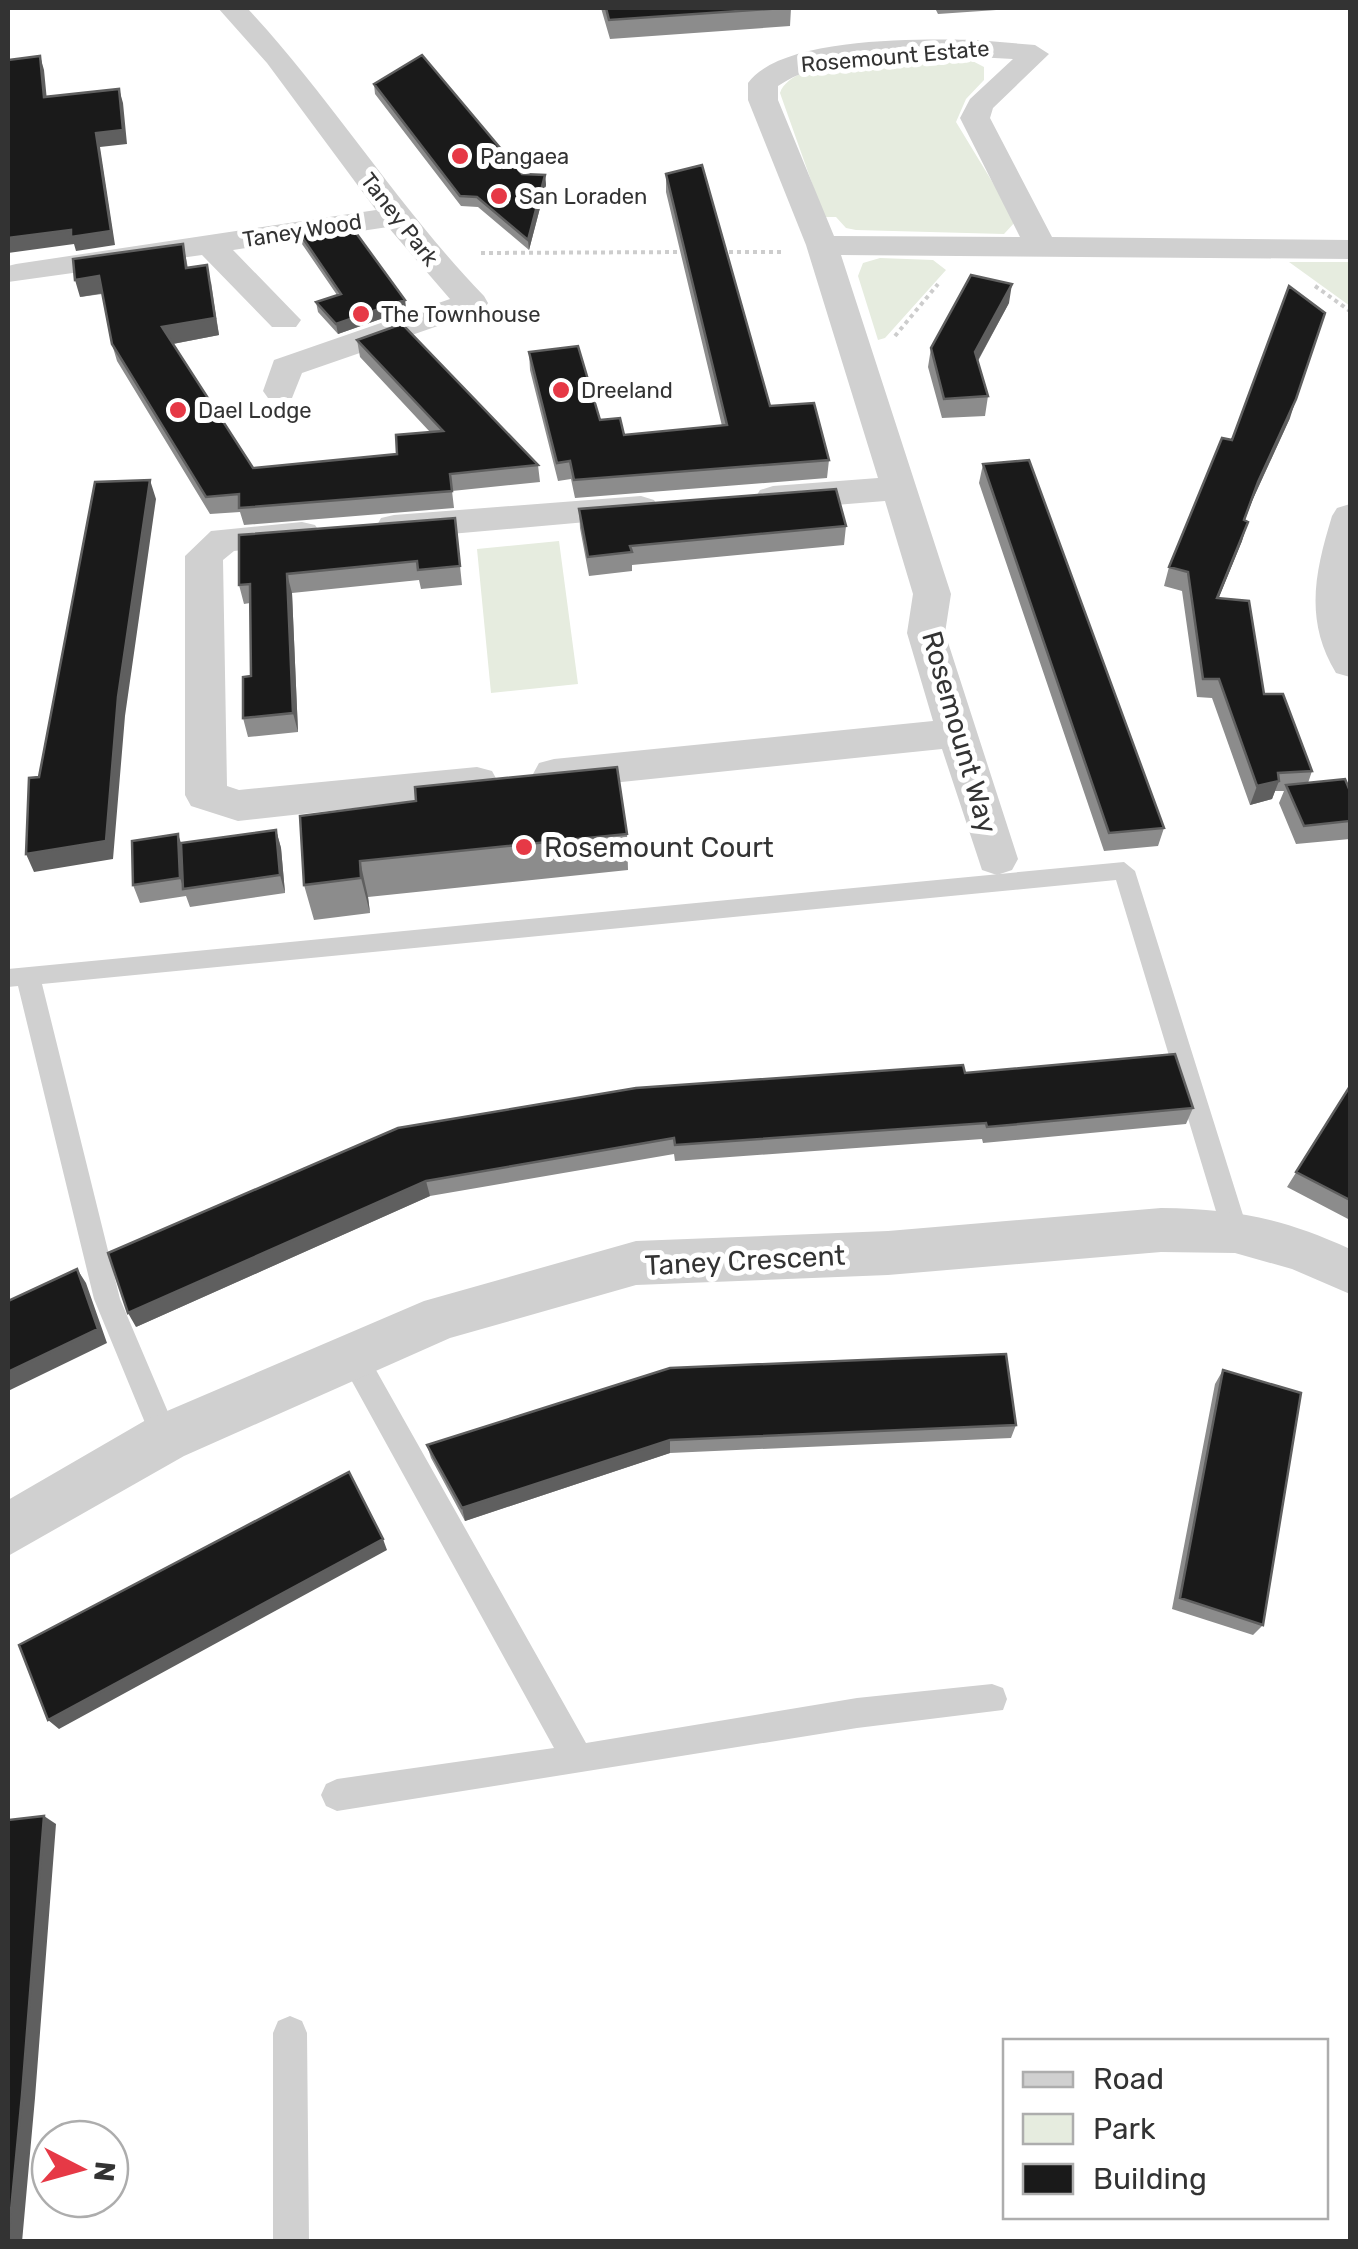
<svg xmlns="http://www.w3.org/2000/svg" width="1358" height="2249" font-family="Rubik,sans-serif">
	<style>
		.green { fill: #e6ecdf }
		.lines { fill: none; stroke-linecap: round; stroke-linejoin: round }
		.path { stroke: #cdcdcd; stroke-width: 4; stroke-dasharray: 4 4; stroke-linecap: butt }
		.lane { fill: #d0d0d0; fill-rule: evenodd }
		.street { fill: #d0d0d0; fill-rule: evenodd }
		.wall { fill: #8c8c8c }
		.shaded-wall { fill: #5f5f5f }
		.building { fill: #1a1a1a; stroke: #5f5f5f; stroke-width: 2.5 }
		.poi-dot { fill: #e63946; stroke: #fff; stroke-width: 4 }
		.labels { text-anchor: middle; stroke-width: 10; stroke-linejoin: round; paint-order: stroke }
		.far-street-label { font-size: 22px; fill: #333; stroke: #fff }
		.far-poi-label { font-size: 22px; fill: #333; stroke: #fff; text-anchor: start }
		.street-label { font-size: 28px; fill: #333; stroke: #fff }
		.poi-label { font-size: 28px; fill: #333; stroke: #fff; text-anchor: start }
	</style>
	<rect width="100%" height="100%" fill="#fff"/>
	<!-- green -->
	<path class="green" d="M940 55H961L984 67V80L966 99 956 122 1016 221 1004 234 856 230 846 228 836 217H824L780 93C794 55 902 59 940 55Z
		M880 258 933 260 946 270 885 338 878 340 858 276 863 263Z
		M1289 262H1350V306Z
		M559 541 578 684 491 693 477 549Z"/>
	<g class="lines">
		<!-- path -->
		<path class="path" d="M721 252H783
			M481 253 688 252
			M1315 286 1350 311
			M895 336 938 284"/>
		<!-- lane -->
		<path class="lane" d="M1124 862 1135 871 1248 1231 1244 1239 1235 1242 1226 1239 1222 1231 1116 880 42 984 120 1299 179 1438 175 1447 165 1451 155 1447 94 1299 18 986 8 987V969Z
			M353 1344 363 1347 586 1743 857 1698 992 1684 1003 1688 1007 1699 1003 1710 857 1728 337 1811 326 1806 321 1795 326 1784 337 1779 554 1748 343 1365 339 1356 343 1347Z
			M290 2016 302 2021 307 2033 309 2242H273V2033L278 2021Z"/>
		<!-- street -->
		<path class="street" d="M218 8H247C332 99 397 206 484 296L488 303 484 310 302 373 292 398H268L263 391 274 360 450 299 388 227 233 250 301 320 296 327H272L202 255 8 282V266L16 264 376 210 267 63Z
			M976 40 1035 45 1049 54 993 108 990 118 1052 237 1350 240V259L841 255 951 594 945 633 1018 859 1012 870 997 875 982 870 942 749 554 789 539 785 533 774 539 763 554 759 933 721 907 633 913 594 885 501 773 510 760 506 755 498 760 490 773 486 878 478 806 245 748 100V83C782 36 923 39 976 40ZM976 57 1013 59 970 99 960 118 1020 237 834 236 778 100V86C832 50 914 56 976 57Z
			M641 496 654 500 659 508 654 516 394 539 381 536 376 527 381 518 394 515Z
			M1350 504V677L1336 673C1304 620 1315 572 1332 516L1337 508Z
			M302 522 315 525 321 534 315 543 234 551 223 560 227 786 239 790 477 767 492 771 498 782 492 793 238 821 191 806 185 795V556L211 531Z
			M1161 1208C1235 1209 1282 1218 1350 1249V1294L1292 1269 1235 1253 1161 1252 888 1275 636 1285 450 1338 184 1456 8 1556V1500L146 1420 424 1301 636 1241 888 1231Z"/>
	</g>
	<!-- wall -->
	<path class="wall" d="M601 8H791L790 26 610 39Z
		M935 8H1026L938 14Z
		M374 84 522 174 545 175 546 185 529 250 478 207 461 206 375 94Z
		M666 174 770 406 829 460 827 478 575 498 571 479 558 481 530 370 529 352 600 420 624 435 722 426 666 192Z
		M300 234 405 300 406 310 338 334 318 312 316 302 337 295 302 244Z
		M183 244 188 268 211 282 219 335 173 344 253 468 397 454 430 432 360 357 357 340 538 465 540 482 452 491 454 508 244 525 240 512 210 514 117 361 112 344 102 294 80 297Z
		M1009 303 978 361 988 396 985 416 942 418 928 367 931 348Z
		M1290 418 1252 501 1244 521 1242 541 1218 599 1264 694 1312 771 1308 783 1350 791V839L1296 844 1279 803 1284 791H1275L1272 799 1250 805 1212 698 1197 697 1182 591 1164 586 1169 567 1232 440Z
		M983 464 1164 828 1158 846 1104 851 979 483Z
		M579 509 846 526 844 545 632 565V571L589 576 580 528Z
		M455 518 462 585 421 589 419 580 292 593 298 732 248 737 243 718 251 676 250 603 244 604 239 585Z
		M300 816 627 834 628 870 368 897 370 913 314 920 304 885Z
		M276 830 281 848 285 893 190 907 186 896 140 903 133 885 181 844Z
		M965 1073 1193 1108 1186 1124 983 1143 982 1139 675 1161 674 1154 430 1196 136 1327 398 1128Z
		M1350 1086V1220L1287 1187Z
		M1223 1370 1263 1625 1253 1635 1172 1609 1215 1384Z
		M1016 1425 1011 1438 670 1453 465 1521 431 1458 427 1445Z"/>
	<!-- shaded-wall -->
	<path class="shaded-wall" d="M40 56 44 70 48 111 44 97Z
		M119 89 123 103 127 144 100 147 115 245 76 251 74 244 8 253V238L96 133Z
		M545 175 546 185 529 250 528 240Z
		M207 265 219 335 167 345 162 327Z
		M99 276 104 293 80 297 75 280Z
		M1012 284 1009 303 972 371 975 352Z
		M405 300 406 310 338 334 336 324Z
		M1296 399 1290 418 1252 501 1237 540 1258 482Z
		M150 480 156 499 125 716 113 859 34 872 26 854 118 697Z
		M1248 522 1242 541 1211 617 1217 598Z
		M287 574 292 593 298 732 293 713Z
		M1279 781 1272 799 1250 805 1257 786Z
		M276 830 281 848 285 893 280 875Z
		M178 834 184 852V889L180 878Z
		M360 861 368 897 370 913 361 878Z
		M426 1181 430 1196 136 1327 128 1313Z
		M77 1269 86 1283 107 1343 8 1391V1372Z
		M670 1440V1453L465 1521 462 1508Z
		M383 1539 387 1550 59 1729 48 1720Z
		M44 1816 56 1824 35 2098 22 2242H8Z"/>
	<!-- building -->
	<path class="building" d="M606 8H782L609 20Z
		M422 55 522 174 545 175 528 240 477 197 460 196 374 84Z
		M40 56 44 97 119 89 123 130 96 133 111 231 71 237V230L8 238V60Z
		M702 165 770 406 814 403 829 460 574 480 570 461 557 463 529 352 578 346 600 420 620 418 624 435 727 425 666 174Z
		M351 226 405 300 336 324 316 302 341 294 300 234Z
		M183 244 186 268 207 265 215 318 162 327 253 468 397 454 396 435 443 431 357 340 402 324 538 465 450 474 452 491 239 508V494L206 497 112 344 99 276 75 280 73 259Z
		M971 275 1012 284 975 352 988 396 944 399 931 348Z
		M1289 286 1325 313 1296 399 1258 482 1244 520 1248 522 1217 598 1249 601 1264 694H1283L1312 771 1278 773 1279 781 1257 786 1219 679H1203L1188 572 1169 567 1222 438 1232 440Z
		M1029 460 1164 828 1109 833 983 464Z
		M150 480 118 697 106 841 26 854 29 778 39 777 95 482Z
		M836 489 846 526 630 546 632 552 588 557 579 509Z
		M455 518 460 566 418 570 417 561 287 574 293 713 243 718V677L251 676 250 584 239 585V535Z
		M617 767 627 834 360 861 361 878 304 885 300 816 416 801 415 787Z
		M1345 779 1350 791V821L1304 826 1286 785Z
		M276 830 280 875 183 889 181 843Z
		M178 834 180 878 133 885 132 841Z
		M1175 1054 1193 1108 987 1127 986 1123 675 1145 674 1138 426 1181 128 1313 108 1253 398 1128 636 1088 963 1065 965 1073Z
		M1350 1086V1200L1296 1172Z
		M77 1269 98 1329 8 1372V1301Z
		M1006 1354 1016 1425 670 1440 462 1508 427 1445 670 1368Z
		M1223 1370 1301 1393 1263 1625 1180 1598Z
		M349 1472 383 1539 48 1720 19 1645Z
		M44 1816 22 2095 8 2242V1820Z"/>
	<!-- markers -->
	<g class="poi-dot">
		<circle cx="460" cy="156" r="10"/>
		<circle cx="499" cy="196" r="10"/>
		<circle cx="361" cy="314" r="10"/>
		<circle cx="561" cy="390" r="10"/>
		<circle cx="178" cy="410" r="10"/>
		<circle cx="524" cy="847" r="10"/>
	</g>
	<g class="labels">
		<!-- far-street labels -->
		<g class="far-street-label">
			<text transform="translate(895 56) rotate(-5)" y="8">Rosemount Estate</text>
			<text transform="translate(400 219) rotate(52)" y="8">Taney Park</text>
			<text transform="translate(302 230) rotate(-9)" y="8">Taney Wood</text>
		</g>
		<!-- far-poi labels -->
		<g class="far-poi-label">
			<text x="480" y="164">Pangaea</text>
			<text x="519" y="204">San Loraden</text>
			<text x="381" y="322">The Townhouse</text>
			<text x="581" y="398">Dreeland</text>
			<text x="198" y="418">Dael Lodge</text>
		</g>
		<!-- street labels -->
		<g class="street-label">
			<text transform="translate(960 732) rotate(74)" y="10">Rosemount Way</text>
			<text transform="translate(745 1260) rotate(-3)" y="10">Taney Crescent</text>
		</g>
		<!-- poi labels -->
		<g class="poi-label">
			<text x="544" y="857">Rosemount Court</text>
		</g>
	</g>
	<!-- border -->
	<rect width="1358" height="2249" fill="none" stroke="#333333" stroke-width="20"/>
	<!-- legend -->
	<rect x="1003" y="2039" width="325" height="180" fill="#ffffff" stroke="#adadad" stroke-width="2.5"/>
	<rect x="1023" y="2072" width="50" height="15" fill="#d0d0d0" stroke="#adadad" stroke-width="2.5"/>
	<text x="1093" y="2089" font-size="30" fill="#333333">Road</text>
	<rect x="1023" y="2114" width="50" height="30" fill="#e6ecdf" stroke="#adadad" stroke-width="2.5"/>
	<text x="1093" y="2139" font-size="30" fill="#333333">Park</text>
	<rect x="1023" y="2164" width="50" height="30" fill="#1a1a1a" stroke="#adadad" stroke-width="2.5"/>
	<text x="1093" y="2189" font-size="30" fill="#333333">Building</text>
	<!-- north arrow -->
	<g transform="translate(80 2169) rotate(96)"><circle r="48" fill="#ffffff" stroke="#adadad" stroke-width="2.5"/>
	<path d="M0-8L18 38L0 25L-18 38Z" fill="#e63946"/>
	<text y="-15" font-size="28" font-weight="bold" text-anchor="middle" fill="#333333">N</text>
	</g>
</svg>
